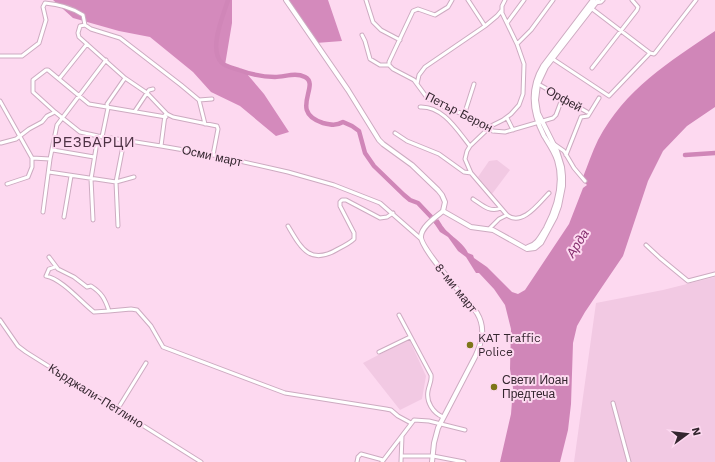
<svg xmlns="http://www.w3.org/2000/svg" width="715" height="462" font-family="'Work Sans',sans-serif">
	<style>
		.built { fill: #f2c9e3 }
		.forest { fill: #d48abc }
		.water { fill: #d086b8 }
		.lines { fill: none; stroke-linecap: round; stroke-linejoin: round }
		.river { stroke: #d086b8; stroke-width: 4.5 }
		.street-casing { stroke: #cdabc1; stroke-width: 5 }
		.secondary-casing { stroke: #cdabc1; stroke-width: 6 }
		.street { stroke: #fff; stroke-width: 3 }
		.secondary { stroke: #fff; stroke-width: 4 }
		.street-bridge-casing { stroke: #cdabc1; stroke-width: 5; stroke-linecap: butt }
		.street-bridge { stroke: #fff; stroke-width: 3 }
		.poi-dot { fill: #7d7519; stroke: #fdd9f0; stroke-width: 1.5 }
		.labels { text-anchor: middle; stroke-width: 4; stroke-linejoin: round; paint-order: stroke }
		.street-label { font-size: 12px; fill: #34262f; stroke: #fdd9f0 }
		.poi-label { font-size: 12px; fill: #34262f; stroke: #fdd9f0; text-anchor: start }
		.water-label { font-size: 13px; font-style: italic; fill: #842d6d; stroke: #fdd9f0 }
		.quarter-label { font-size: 14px; letter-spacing: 1px; fill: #4d3244; stroke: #fdd9f0 }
	</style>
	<rect width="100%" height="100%" fill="#fdd9f0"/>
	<!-- built -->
	<path class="built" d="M497 160 510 170 492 194 478 177 489 161Z
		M715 277V462H574L596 303 663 290Z
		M409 339 426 376 422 399 400 410 363 363Z"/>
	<!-- forest -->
	<path class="forest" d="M53 0H232V23L225 65 247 74 264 94 289 132 276 136 240 106 211 92 193 72 150 37 119 31 73 18Z
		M286 0H328L342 41 316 43Z"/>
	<!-- water -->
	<path class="water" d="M715 31V107L687 126 663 151 648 181 623 256 585 312 577 326 573 343 571 404 568 430 560 462H500L511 414 513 388 510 369 511 329 505 305 494 289 479 273H476L466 257 458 251 448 237 440 232 434 223 438 219C441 223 444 229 448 232 455 239 464 244 468 253L473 255 474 258 487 267 512 292 518 294 525 290 569 224 583 188 587 185 585 183 586 181 583 177C588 165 592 152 598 140 625 89 669 62 715 31Z"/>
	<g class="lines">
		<!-- river -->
		<path class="river" d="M228 0C223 16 208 50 222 63 226 67 234 68 239 70 250 74 264 77 275 77 285 77 295 72 305 77 321 85 288 112 323 123 331 125 336 126 343 122L352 126 359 131 365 153 374 166 404 195 410 200 418 203 436 222
			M685 155 715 153"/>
		<defs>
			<path id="street" d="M366 0 373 22 381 30 400 40
				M452 0 448 7 435 15 418 9 413 11 389 62V65L393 69 414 80 428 99 451 110 467 115 471 121 478 125
				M468 0 485 26
				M505 0 502 6V13L517 44 524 64 523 94 519 105 511 114 503 120 491 126 470 146 467 151 465 159 471 173 507 215C522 227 539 203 549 193
				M595 3 601 2 603 0
				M591 8 650 53
				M507 23 524 0
				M85 25 80 26 78 33 79 37 125 78 147 93 167 114 173 117 217 126 218 129 213 155
				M362 35 365 41 370 59 380 65H389
				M517 44 531 30 553 0
				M0 56H22L39 43 46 20 43 7 45 3C57 4 72 8 83 15L85 25 91 29 120 38 181 85 199 100 205 124
				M553 59 609 96 650 53 654 54 655 53 696 0
				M592 68 637 10 638 7 632 0
				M59 79 87 44
				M417 84 419 75 425 67 485 26 497 16 502 10
				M540 85 587 112
				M199 100 212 99
				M0 101 32 158V167L28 177 7 184
				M420 107C443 106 457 130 470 146
				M135 111 149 90 153 89
				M55 112 33 92V80L46 70H48L89 104 166 117
				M467 115 466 109 474 84
				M507 118 513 130
				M493 131 505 132 553 118 556 115 562 99
				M395 133 407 141 439 154 464 172 471 173
				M102 137 108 108 107 104 125 78
				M1 143 16 139 29 129 42 122 47 116 55 112 80 132 98 136 161 146 213 155 288 172 334 185 380 203 420 238
				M554 144 564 151 574 168 585 181
				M161 146 165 115
				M53 150 94 157
				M566 155 581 117 588 116 599 98
				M32 158 50 159
				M49 172 116 182 134 177
				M473 199C482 205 490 213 501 208
				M43 212 50 159 57 125 106 60
				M64 217 71 176
				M93 220 91 179 98 136
				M118 226 116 182 124 141
				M288 226C301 248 310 266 338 249 344 246 350 243 354 239V233L340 206V202L342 200H346L380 218 387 217 393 213
				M490 228 499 219 507 215
				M646 245 660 258 688 281 715 274
				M49 257 58 269 74 277 87 287 91 286C102 293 105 299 109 311L131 309 137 310 151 326 163 347 285 393 386 409 391 410 398 416 411 423
				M55 267 49 269 46 276C62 279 81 302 94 312L109 311
				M399 315 431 375C432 381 429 385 428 391 426 402 433 413 443 417
				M0 320 18 346 26 352 201 462
				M379 352 410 337
				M613 403 629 462
				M117 410 146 363
				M402 456H433L464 462
				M357 462 358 457 361 454 383 460
				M382 462 414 420 429 421 465 430
				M401 462 402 436"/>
			<path id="secondary" d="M286 0 348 90 379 140 383 144 412 165 438 190 442 195 445 202 443 211
				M443 211 471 227 493 230 527 249 535 248 541 243 555 217 559 206 563 186V176L562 167 557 151 538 113 536 100 538 84 546 67 598 0
				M528 247C537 245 541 236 546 228 557 207 564 183 557 160 554 151 549 144 544 136 532 113 529 89 543 66L593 0
				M432 462 434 443 438 428 475 357C482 342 486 328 477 313 468 300 419 248 421 236 422 226 436 217 443 211"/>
		</defs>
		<!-- street casing -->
		<use href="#street" class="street-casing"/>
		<!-- secondary casing -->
		<use href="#secondary" class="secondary-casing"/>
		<!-- street -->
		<use href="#street" class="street"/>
		<!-- secondary -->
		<use href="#secondary" class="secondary"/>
		<defs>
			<path id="street-bridge" d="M478 125 493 131"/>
		</defs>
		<!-- street-bridge casing -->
		<use href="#street-bridge" class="street-bridge-casing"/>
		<!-- street-bridge -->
		<use href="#street-bridge" class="street-bridge"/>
	</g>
	<!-- markers -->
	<g class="poi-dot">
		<circle cx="470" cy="345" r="4"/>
		<circle cx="494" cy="387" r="4"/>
	</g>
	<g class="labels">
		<!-- street labels -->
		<g class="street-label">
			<text transform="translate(564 99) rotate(29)" y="4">Орфей</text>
			<text transform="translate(459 112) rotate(27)" y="4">Петър Берон</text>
			<text transform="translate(212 156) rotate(12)" y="4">Осми март</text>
			<text transform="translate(456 288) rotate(51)" y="4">8-ми март</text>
			<text transform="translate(96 396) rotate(32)" y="4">Кърджали-Петлино</text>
		</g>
		<!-- poi labels -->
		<g class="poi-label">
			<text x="478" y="342">KAT Traffic<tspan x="478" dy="14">Police</tspan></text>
			<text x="502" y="384">Свети Иоан<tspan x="502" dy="14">Предтеча</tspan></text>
		</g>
		<!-- water labels -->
		<g class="water-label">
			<text transform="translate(577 243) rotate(-58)" y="5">Арда</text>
		</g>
		<!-- quarter labels -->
		<g class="quarter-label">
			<text x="94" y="147">РЕЗБАРЦИ</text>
		</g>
	</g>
	<!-- north arrow -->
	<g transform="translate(687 434) rotate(75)" stroke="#fdd9f0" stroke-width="3" paint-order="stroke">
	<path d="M0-3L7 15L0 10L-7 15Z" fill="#34262f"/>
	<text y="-6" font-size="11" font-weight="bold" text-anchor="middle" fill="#34262f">N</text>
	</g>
</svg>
